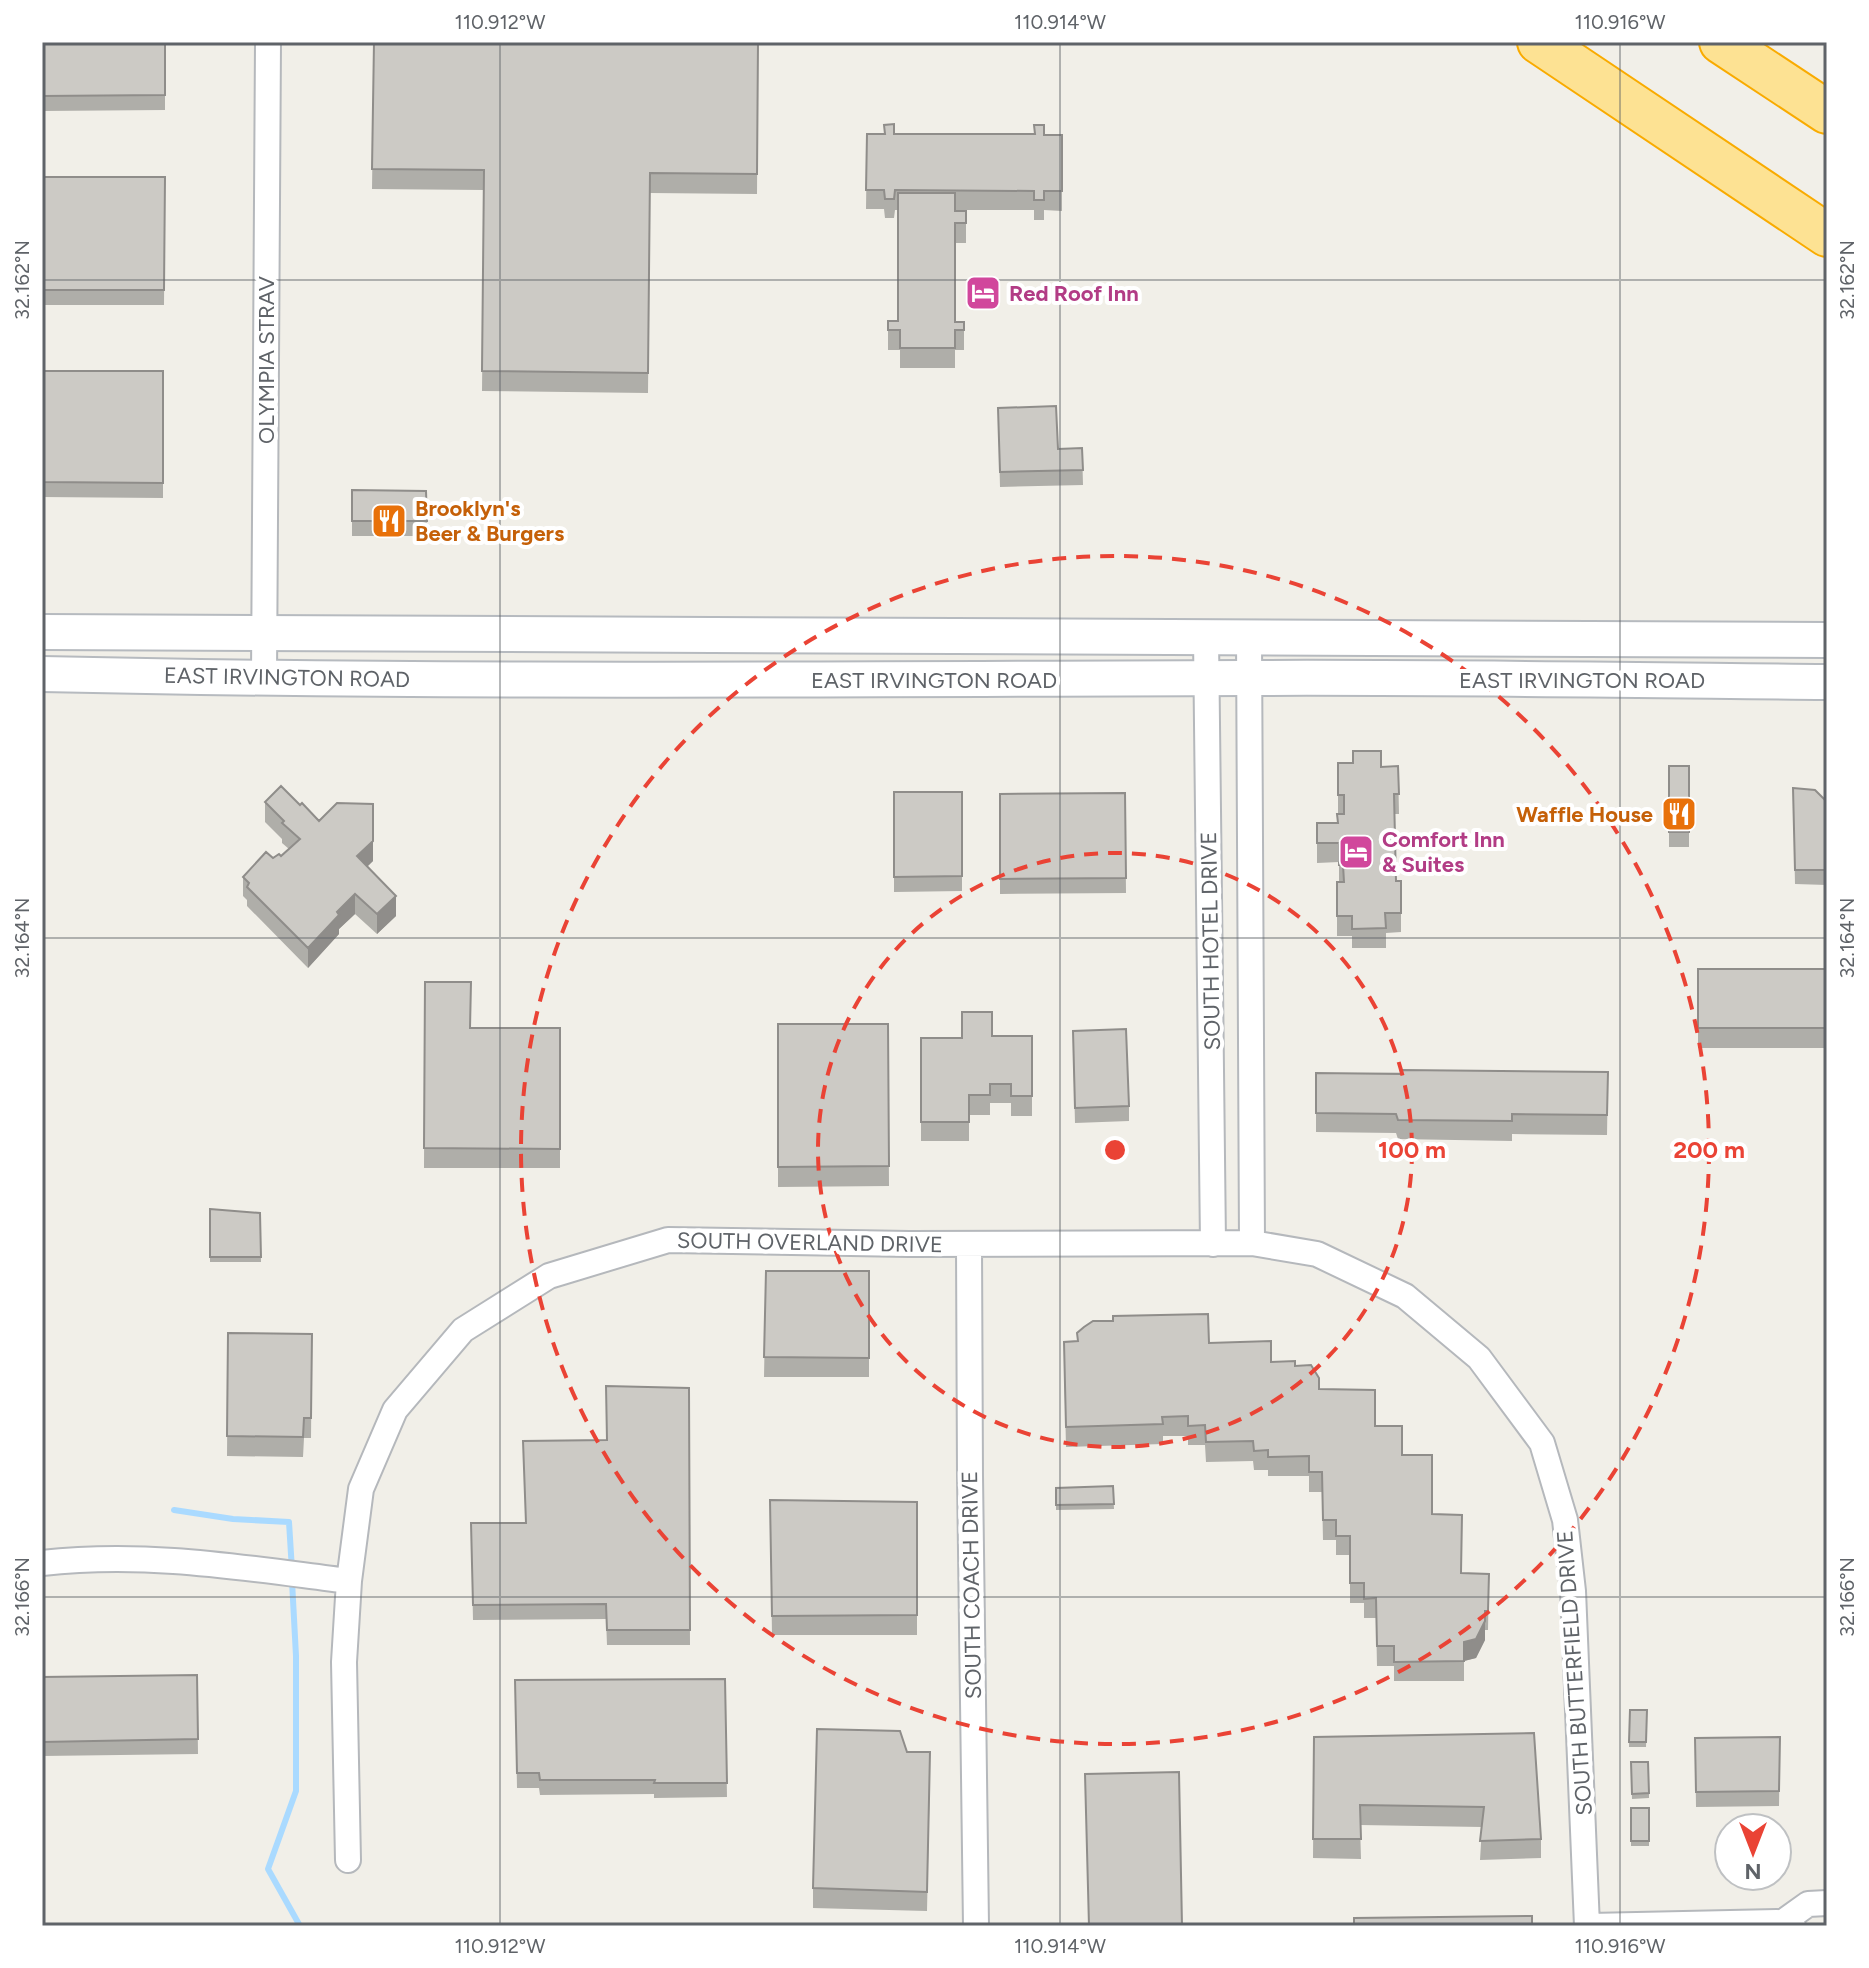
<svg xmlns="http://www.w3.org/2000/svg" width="1869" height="1968" font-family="Figtree,sans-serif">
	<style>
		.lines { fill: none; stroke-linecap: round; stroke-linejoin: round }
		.stream { stroke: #aadaff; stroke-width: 6 }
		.street-casing { stroke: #b5b8bc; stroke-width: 28 }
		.secondary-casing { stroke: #b6babf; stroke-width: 38 }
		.highway-casing { stroke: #f9ab00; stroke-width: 46 }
		.street { stroke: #fff; stroke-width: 24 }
		.secondary { stroke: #fff; stroke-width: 34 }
		.highway { stroke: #fde293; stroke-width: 42 }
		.wall { fill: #afaea9 }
		.shaded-wall { fill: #8f8d8a }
		.building { fill: #cccac5; stroke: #8f8d8a; stroke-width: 2 }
		.ticks { fill: none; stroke: #5f6368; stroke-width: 2; stroke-opacity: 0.45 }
		.ring { fill: none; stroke: #ea4335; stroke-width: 4; stroke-dasharray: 14 10 }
		.labels { text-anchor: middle; stroke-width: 8; stroke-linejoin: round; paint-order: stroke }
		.hotel-label { font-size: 22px; font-weight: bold; fill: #b23c85; stroke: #fff; text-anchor: start }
		.street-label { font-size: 22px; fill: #5f6368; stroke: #fff }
		.food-label { font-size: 22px; font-weight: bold; fill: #c56008; stroke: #fff; text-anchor: start }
		.centre { fill: #ea4335; stroke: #fff; stroke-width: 4 }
		.ring-label { font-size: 24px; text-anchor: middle; font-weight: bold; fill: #ea4335; stroke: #fff; stroke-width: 8; stroke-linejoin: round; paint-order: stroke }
		.neatline { fill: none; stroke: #5f6368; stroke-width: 3 }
		.ticks-label { font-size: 20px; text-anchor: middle; fill: #5f6368 }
	</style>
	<rect width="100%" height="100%" fill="#f1efe8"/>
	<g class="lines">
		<!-- stream -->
		<path class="stream" d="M174 1510 233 1519 289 1522 292 1570
			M292 1581 296 1656V1791L268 1869 300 1926"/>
		<defs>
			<path id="street" d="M1206 637 1213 1244
				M1249 637 1252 1243
				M264 678 268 42
				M969 1244 970 1476 976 1926
				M42 1563C148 1551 244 1568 349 1581
				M348 1860 344 1662 349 1581 361 1489 395 1410 463 1330 549 1276 668 1240 909 1244 1252 1243 1317 1254 1405 1296 1479 1358 1542 1443 1565 1520 1573 1591 1587 1926
				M1783 1922 1808 1904 1827 1903
				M1590 1926 1777 1922 1793 1926"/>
			<path id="secondary" d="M42 632 1827 640
				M42 674C443 683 843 679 1244 678 1438 677 1633 680 1827 682"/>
			<path id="highway" d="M1539 42 1827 235
				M1721 42 1827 112"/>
		</defs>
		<!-- street casing -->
		<use href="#street" class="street-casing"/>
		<!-- secondary casing -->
		<use href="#secondary" class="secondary-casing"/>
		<!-- highway casing -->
		<use href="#highway" class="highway-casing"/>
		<!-- street -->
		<use href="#street" class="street"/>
		<!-- secondary -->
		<use href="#secondary" class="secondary"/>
		<!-- highway -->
		<use href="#highway" class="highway"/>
	</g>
	<!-- wall -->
	<path class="wall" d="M42 42H165V110L42 111Z
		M374 42H758L757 194 650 193 648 393 482 391 484 190 372 189Z
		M867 134 1062 135V211L1044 210V220H1034V210H955L966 211V243H955V322H964V350H955V368H900V350H888V321H898V210H895L894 218H885L884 209H866Z
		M42 177H165L164 305H42Z
		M42 371H163V498L42 497Z
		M998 408 1058 449 1082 448 1083 485 1000 487Z
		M352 490 426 491 427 536H352Z
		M1338 763 1381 767 1398 766 1399 814H1394L1396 881H1401V932L1386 933V948H1352V936H1337V882H1339V862L1317 863V823H1337L1338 814Z
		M1669 766H1689V847H1669Z
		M1793 788 1827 802V885L1795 884Z
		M894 792H962V891L894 892Z
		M1125 793 1126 893 1000 894V794Z
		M265 802 300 805 373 861 367 867 396 916 377 934 355 914 339 929V934L308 968 247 906V900L243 896V877L273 858 281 856 289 849 282 843V839L265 822Z
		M1698 969H1827V1048H1698Z
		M425 982 470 1028H560V1168H424Z
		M778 1024H888L889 1186 778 1187Z
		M992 1036H1032V1116H1011V1103H990V1115H969V1141H921V1038H962Z
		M1073 1045 1129 1106V1121L1075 1123Z
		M1608 1072 1607 1135 1512 1134V1141L1398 1139 1396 1133 1316 1132V1073Z
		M210 1209 260 1213 261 1262H210Z
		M766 1271H869V1377H764Z
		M228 1333 312 1334 311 1438H304L303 1457 227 1456Z
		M1077 1341 1209 1343 1271 1362 1295 1366 1319 1389 1375 1426 1402 1455 1461 1573 1489 1574 1488 1630H1485V1640L1476 1658 1464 1661V1681H1394V1666H1377L1376 1618H1364V1603H1350V1555H1336V1540H1323L1322 1492H1309V1476H1268V1470H1254L1253 1461 1206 1462 1205 1445H1188V1436H1163V1444L1066 1447 1064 1362Z
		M689 1388 690 1645H607L606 1619 473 1620 471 1523H525L607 1440Z
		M1113 1486 1114 1509 1056 1510V1488Z
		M770 1500 917 1502V1635H772Z
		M197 1675 198 1754 42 1756V1677Z
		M725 1679 727 1797 654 1798V1794L540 1795 539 1788H517L515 1680Z
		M1630 1710H1647L1646 1747H1629Z
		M1534 1733 1541 1839V1858L1480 1860 1482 1827 1360 1825 1361 1859 1313 1858 1314 1737Z
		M1780 1737 1779 1806 1696 1807 1695 1738Z
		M907 1752 930 1772 927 1911 813 1908V1888Z
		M1631 1762 1649 1793V1798L1632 1799Z
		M1631 1808H1649V1846H1631Z"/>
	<!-- shaded-wall -->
	<path class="shaded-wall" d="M373 804V861L357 876V856Z
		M355 894V914L339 929V934L308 968V948L337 912Z
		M396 896V916L377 934V914Z
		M1485 1621V1640L1476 1658 1464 1661V1642Z"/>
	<!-- building -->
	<path class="building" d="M42 42H165V95L42 96Z
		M374 42H758L757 174 650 173 648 373 482 371 484 170 372 169Z
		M894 124V134H1035L1034 125H1044V135H1062V191H1044V200H1034V191L895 190 894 199H885L884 190H866L867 134H885L884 125Z
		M42 177H165L164 290H42Z
		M898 193H955V211H966V223H955V322H964V330H955V348H900V330H888V321H898Z
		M42 371H163V483L42 482Z
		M1056 406 1058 449 1082 448 1083 470 1000 472 998 408Z
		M352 490 426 491 427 521H352Z
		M1353 751H1381V767L1398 766 1399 794H1394L1396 881H1401V913H1385L1386 928 1352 929V916H1337V882H1344L1343 865H1339V843H1317V823H1338L1337 814H1344V795H1338V763H1353Z
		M1669 766H1689V832H1669Z
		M281 786 300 805 302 803 319 821 337 803 373 804V841L357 856 396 896 377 914 355 894 337 912 339 915 308 948 247 887 249 883 243 877 266 852 273 858 279 854 281 856 300 839 282 823 284 821 265 802Z
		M1793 788 1815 790 1827 802V870H1795Z
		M894 792H962V876L894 877Z
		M1125 793 1126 878 1000 879V794Z
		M1698 969H1827V1028H1698Z
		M425 982H471L470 1028H560V1149L424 1148Z
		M962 1012H992V1036H1032V1096H1011V1084H990V1095H969V1122H921V1038H962Z
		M778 1024H888L889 1166 778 1167Z
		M1126 1029 1129 1106 1075 1108 1073 1031Z
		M1401 1070 1608 1072 1607 1115 1512 1114V1121L1398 1120 1396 1114 1316 1113V1073L1401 1074Z
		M210 1209 260 1213 261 1257H210Z
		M766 1271H869V1358L764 1357Z
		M1208 1314 1209 1343 1271 1341V1362L1295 1361V1366L1311 1365 1319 1378V1389L1375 1390V1426H1402V1455H1432V1514L1462 1515 1461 1573 1489 1574 1488 1611H1485V1621L1476 1639 1464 1642V1661L1394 1662V1646H1377L1376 1598 1364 1599V1583H1350V1536H1336V1520H1323L1322 1472H1309V1456L1268 1457V1450L1254 1451 1253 1441 1206 1442 1205 1425 1188 1426V1416L1162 1417 1163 1424 1066 1427 1064 1342 1078 1341 1077 1333 1084 1327 1093 1321H1113V1316Z
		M228 1333 312 1334 311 1418H304L303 1437 227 1436Z
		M606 1386 689 1388 690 1630H607L606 1604 473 1605 471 1523H526L523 1441 607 1440Z
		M1113 1486 1114 1504 1056 1505V1488Z
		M770 1500 917 1502V1615L772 1616Z
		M197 1675 198 1739 42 1742V1677Z
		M725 1679 727 1783H654L655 1780H540L539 1773H517L515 1680Z
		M1630 1710H1647L1646 1742H1629Z
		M817 1729 900 1731 907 1752H930L927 1892 813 1888Z
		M1534 1733 1541 1839 1480 1841 1484 1807 1360 1805 1361 1839H1313L1314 1737Z
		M1780 1737 1779 1791 1696 1792 1695 1738Z
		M1631 1762H1648L1649 1793 1632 1794Z
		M1179 1772 1182 1926H1089L1085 1774Z
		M1631 1808H1649V1841H1631Z
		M1532 1916V1926H1354V1918Z"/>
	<!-- ticks -->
	<path class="ticks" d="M500 42V1926M1060 42V1926M1620 42V1926M42 280H1827M42 938H1827M42 1597H1827"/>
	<!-- distance rings -->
	<g class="ring">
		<circle cx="1115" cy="1150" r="297"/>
		<circle cx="1115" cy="1150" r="594"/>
	</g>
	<!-- icons -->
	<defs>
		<symbol id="hotel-square" viewBox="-11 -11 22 22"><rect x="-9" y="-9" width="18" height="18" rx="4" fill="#d1479c" stroke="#fff"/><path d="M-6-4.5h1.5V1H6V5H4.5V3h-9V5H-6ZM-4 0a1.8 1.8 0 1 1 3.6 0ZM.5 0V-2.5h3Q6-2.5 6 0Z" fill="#fff"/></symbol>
		<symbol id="restaurant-square" viewBox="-11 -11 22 22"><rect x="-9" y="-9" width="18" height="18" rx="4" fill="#e8710a" stroke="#fff"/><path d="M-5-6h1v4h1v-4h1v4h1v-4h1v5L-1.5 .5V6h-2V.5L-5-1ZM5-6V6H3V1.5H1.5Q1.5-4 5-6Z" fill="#fff"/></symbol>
	</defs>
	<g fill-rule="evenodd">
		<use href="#hotel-square" x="963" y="273" width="40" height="40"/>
		<use href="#restaurant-square" x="369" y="501" width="40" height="40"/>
		<use href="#restaurant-square" x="1659" y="794" width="40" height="40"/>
		<use href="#hotel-square" x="1336" y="832" width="40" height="40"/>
	</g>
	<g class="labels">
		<!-- hotel labels -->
		<g class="hotel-label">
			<text x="1009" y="301">Red Roof Inn</text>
			<text x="1382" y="847">Comfort Inn<tspan x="1382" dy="25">&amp; Suites</tspan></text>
		</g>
		<!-- street labels -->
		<g class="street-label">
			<text transform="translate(266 360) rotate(-90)" y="8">OLYMPIA STRAV</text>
			<text transform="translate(287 677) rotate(1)" y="8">EAST IRVINGTON ROAD</text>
			<text x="934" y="688">EAST IRVINGTON ROAD</text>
			<text x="1582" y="688">EAST IRVINGTON ROAD</text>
			<text transform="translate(1210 941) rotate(-91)" y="8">SOUTH HOTEL DRIVE</text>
			<text transform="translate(810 1242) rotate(1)" y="8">SOUTH OVERLAND DRIVE</text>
			<text transform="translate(971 1585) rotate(-91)" y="8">SOUTH COACH DRIVE</text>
			<text transform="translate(1574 1673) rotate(-94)" y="8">SOUTH BUTTERFIELD DRIVE</text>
		</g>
		<!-- food labels -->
		<g class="food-label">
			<text x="415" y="516">Brooklyn's<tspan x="415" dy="25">Beer &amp; Burgers</tspan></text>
			<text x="1653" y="822" text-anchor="end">Waffle House</text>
		</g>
	</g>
	<circle cx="1115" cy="1150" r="12" class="centre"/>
	<g class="ring-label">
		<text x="1412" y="1158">100 m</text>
		<text x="1709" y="1158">200 m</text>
	</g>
	<!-- border -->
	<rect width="1869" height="1968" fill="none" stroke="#ffffff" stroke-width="88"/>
	<!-- north arrow -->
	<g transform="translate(1753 1852) rotate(180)"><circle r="38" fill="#ffffff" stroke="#bfc1c3" stroke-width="2"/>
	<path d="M0-6L14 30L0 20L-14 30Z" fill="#ea4335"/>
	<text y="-12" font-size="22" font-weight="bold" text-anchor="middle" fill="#5f6368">N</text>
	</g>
	<rect x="44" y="44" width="1781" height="1880" class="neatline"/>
	<g class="ticks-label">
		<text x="500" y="29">110.912°W</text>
		<text x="1060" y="29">110.914°W</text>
		<text x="1620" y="29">110.916°W</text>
		<text transform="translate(1847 280) rotate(-90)" y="7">32.162°N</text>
		<text transform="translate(22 280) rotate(-90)" y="7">32.162°N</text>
		<text transform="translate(1847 938) rotate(-90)" y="7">32.164°N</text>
		<text transform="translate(22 938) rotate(-90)" y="7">32.164°N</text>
		<text transform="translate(1847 1597) rotate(-90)" y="7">32.166°N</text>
		<text transform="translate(22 1597) rotate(-90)" y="7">32.166°N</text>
		<text x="500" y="1953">110.912°W</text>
		<text x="1060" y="1953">110.914°W</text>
		<text x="1620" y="1953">110.916°W</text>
	</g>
</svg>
